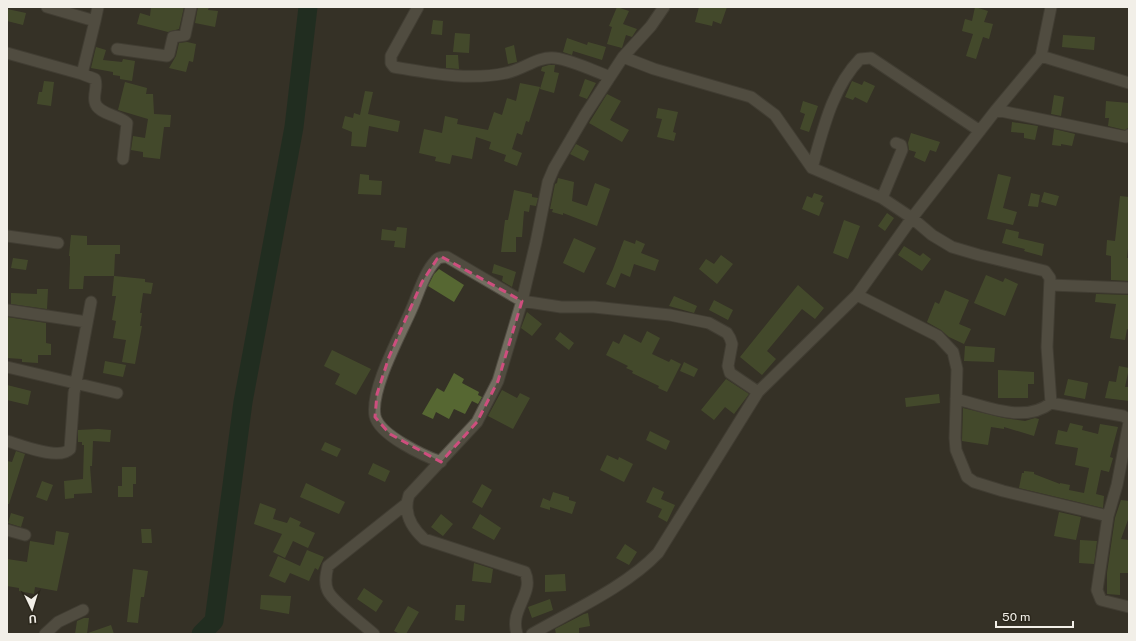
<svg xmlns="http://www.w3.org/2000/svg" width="1136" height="641" font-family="'Public Sans',sans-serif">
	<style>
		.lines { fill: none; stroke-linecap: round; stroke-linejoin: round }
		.river { stroke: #0a291a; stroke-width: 19 }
		.building { fill: #566732 }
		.minor-casing { stroke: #504c42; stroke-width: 13 }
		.minor { stroke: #726d60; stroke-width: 11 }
		.marked { fill: none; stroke: #ce4e7e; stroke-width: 3; stroke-dasharray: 8 5; stroke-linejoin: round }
	</style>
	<rect width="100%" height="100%" fill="#353126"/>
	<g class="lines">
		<!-- river -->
		<path class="river" d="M201 634 214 621 243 402 294 127 308 7"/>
	</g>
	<!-- building -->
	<path class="building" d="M151 7H184L179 29 168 32 137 24 140 13 150 16Z
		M198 7H209L208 10 218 11 215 27 195 23Z
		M617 7 629 11 623 24 637 29 632 37 626 35 622 48 607 44 612 27 609 26Z
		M699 7H727L721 24 713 21 712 26 695 22Z
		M975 7 988 11 984 22 993 24 989 39 983 37 976 59 966 56 973 34 962 31 965 19 972 21Z
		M7 9 26 13 23 25 7 21Z
		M433 20 443 21 442 35 431 34Z
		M455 33 470 34 469 53 453 52Z
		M1063 35 1095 37 1094 50 1062 47Z
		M567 38 587 45 588 42 606 47 602 60 573 51 572 55 563 52Z
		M187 42 196 44 193 62 189 61 186 72 169 68 176 56 179 43Z
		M514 45 517 62 508 64 505 48Z
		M96 47 106 50 103 60 122 62 123 59 135 61 132 81 120 79V76L113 75V72L91 68Z
		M446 55H458L459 69 446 68Z
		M549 65H555L554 72 559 73 554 93 540 89 545 72 541 71 542 67Z
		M585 79 596 83 587 99 579 96Z
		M44 81 54 82 51 106 37 104 39 92H42Z
		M852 81 862 85 864 81 875 86 867 103 855 97 853 100 845 97Z
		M125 82 147 88 146 94H153L154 114 171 115 170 127H164L160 159 143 157V152L131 150 133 136 145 138 148 119 118 110Z
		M520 83 540 87 529 122 526 121 522 135 517 133 512 149 522 153 517 166 504 161 506 155 489 149 491 142 476 137 472 159 452 155 450 164 435 161 436 157 419 153 424 129 442 133 445 116 458 119 457 124 488 130 494 112 502 115 507 98 516 101Z
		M365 91 373 92 368 114 400 121 398 132 369 126 366 147 351 146 352 132 342 128 345 116 353 118 354 113 360 115Z
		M607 94 621 101 610 120 629 130 622 142 589 123Z
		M1054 95 1064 97 1061 116 1051 114Z
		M803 101 818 106 809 132 800 129 805 114 800 112Z
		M1106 101 1129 103 1128 128 1125 130 1108 126 1109 118H1105Z
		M658 108 678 112 673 132 676 133 674 141 657 137 662 119 656 118Z
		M1012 122 1038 126 1035 140 1024 138V133L1011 132Z
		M1054 129 1075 134 1072 146 1061 144V146L1052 145Z
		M911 133 940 142 936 152 930 150 925 162 914 157 916 152 909 150 908 143Z
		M576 144 589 151 584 161 570 154Z
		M360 174 369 175V180L382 181 381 195 358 194Z
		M998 174 1011 177 1003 208 1017 212 1013 225 987 219Z
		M558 178 574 182 572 201 587 206 595 183 610 189 597 226 563 213V215L552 212 553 209H550L555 184 557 183Z
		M514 190 532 194V197L538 198 536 206 530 205 529 212 524 211 522 237H516V252H501L505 220H508Z
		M1044 192 1059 196 1056 206 1041 202Z
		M814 193 823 196 820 201 824 203 819 216 802 209 807 196 812 198Z
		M1031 193 1040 195 1038 207 1028 206Z
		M1120 196 1129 197V239L1127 258H1129V281L1111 280V256L1106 255 1107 240 1115 241Z
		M887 213 894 218 885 231 878 226Z
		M844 220 860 226 848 259 833 253Z
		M397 227 407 228 405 248 394 247 395 241 381 240 382 229 396 231Z
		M1006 229 1019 232 1018 238 1044 244 1042 256 1024 251 1025 249 1002 243Z
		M71 235 87 236V245H120V254H115L114 276 145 279V282L153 283 151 294 143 293 140 313H142L140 326H142L135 364 122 362 126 340 113 338 116 321 112 320 116 296H112L114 276H84L83 289H69L70 263V256H69Z
		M574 238 596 248 584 273 563 263Z
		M624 240 635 244 636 240 645 244 641 253 659 260 655 271 634 264 630 277 621 273 615 288 606 284 613 269Z
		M904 246 920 256 923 253 931 259 922 271 898 255Z
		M721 255 733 264 717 284 699 269 706 259 714 264Z
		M13 258 28 260 26 270 11 268Z
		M494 264 516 272 512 287 502 281 503 276 492 273Z
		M439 269 464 285 454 302 428 286 434 274Z
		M986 275 1003 282 1005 278 1018 284 1005 316 974 303Z
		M798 285 824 308 815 319 802 309 767 351 776 359 762 375 740 357Z
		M37 289H48L47 309 11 304V293L37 294Z
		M945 290 969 300 959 324 971 329 964 344 949 337 941 330 927 322 935 302 939 304Z
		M1096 294 1129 295V330L1127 329 1125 340 1110 338 1116 304 1095 302Z
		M674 296 697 306 694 313 669 306Z
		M714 300 733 310 728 320 709 310Z
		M527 312 542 324 532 336 521 328Z
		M7 317 46 323V343L51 344V355H38V363L22 362V359L7 358Z
		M647 331 660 338 652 354 669 362 671 359 681 364 667 392 658 388 659 386 632 373 633 371 626 368 628 366 606 355 613 341 619 344 624 334 641 343Z
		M560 332 574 343 569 350 555 339Z
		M965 346 995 348 994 362 964 361Z
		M332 350 371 369 356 395 335 384 340 374 324 366Z
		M105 361 126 365 123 377 103 373Z
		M684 362 698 369 694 377 680 371Z
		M1119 366 1129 368 1125 387H1129V401L1105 398 1109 381 1116 382Z
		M998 370 1034 372V384H1028V398H998Z
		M454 373 464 379 462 383 479 392 478 395 482 397 478 404 472 401 465 414 454 409 449 419 436 412 433 419 422 414 437 388 444 392Z
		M726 379 749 394 734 414 725 407 714 420 701 410Z
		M1068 379 1088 383 1085 399 1064 395Z
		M7 385 31 391 28 405 7 400Z
		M502 390 517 398 520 393 530 398 513 429 488 416Z
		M939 394 940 403 906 407 905 398Z
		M963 408 1004 418 1025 421 1035 418 1039 419 1034 436 1004 427V429L991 427 988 445 962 441Z
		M1070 423 1083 426 1082 430 1098 434 1100 424 1118 427 1110 457 1113 458 1109 472 1101 470 1096 494 1104 496 1103 508 1019 488 1022 473H1024V471L1034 472V474L1060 484V483L1070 485 1069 490 1084 493 1089 468 1075 465 1078 448 1055 444 1058 430 1067 432Z
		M98 429 111 430 110 442 93 441 92 466H90L92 493 74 494V498L65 499 64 481 83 479 84 445H82V442H78V430Z
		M650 431 670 441 666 450 646 440Z
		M325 442 341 449 337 457 321 450Z
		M16 451 25 454 9 504H7V461L12 462Z
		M607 455 618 460 619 457 633 464 624 482 600 470Z
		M373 463 390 471 385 482 368 474Z
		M122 467H136V484H133V497H118V486H122Z
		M42 481 53 485 47 501 36 497Z
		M306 483 345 502 339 514 300 497Z
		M482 484 492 490 482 508 472 502Z
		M653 487 664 492 661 499 675 505 667 522 658 517 662 509 646 502Z
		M553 492 569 497V500L576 502 572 514 550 507V510L540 507 543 498 550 501Z
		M1121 500 1129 501V517L1121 539 1129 540V573H1120V595L1107 594V573L1115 518Z
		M260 503 276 509 273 519 287 523 290 517 301 522 299 526 315 533 308 548 293 541 285 558 273 552 282 534 254 524Z
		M1059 512 1081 517 1076 540 1054 536Z
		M11 513 24 517 21 527 8 523Z
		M441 514 453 524 443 536 431 527Z
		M480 514 501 528 494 540 472 528Z
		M141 529H151L152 543H142Z
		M56 531 69 533 57 591 35 587 34 594 19 591V588L7 586V559L27 562 30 541 54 545Z
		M1080 540 1097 541 1094 564 1079 563Z
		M625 544 637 552 629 565 616 558Z
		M307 550 324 557 318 570 315 568 309 581 290 573 285 583 269 576 278 556 300 566Z
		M474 563 493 569 491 583 472 581Z
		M133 569 148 571 144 597H141L138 623 127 622Z
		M565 574 566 591 545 592V575Z
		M364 588 383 601 376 612 357 599Z
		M261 595 291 596 289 614 260 609Z
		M550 599 553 610 532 618 528 607Z
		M456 605H465L464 621 455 620Z
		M408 606 419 612 406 634H400L394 631Z
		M588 613 590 626 579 628V634H556L555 629 584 614Z
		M84 618H89L87 634H75L77 621Z
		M111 625 114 634H89L88 633Z"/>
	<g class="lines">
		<defs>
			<path id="minor" d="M418 7 391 56V63L394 67C430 73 469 81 506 73 523 70 537 56 555 58 572 60 594 71 610 77
				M95 21 98 7
				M117 49 167 56 169 54 173 37 185 35 191 7
				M7 53 82 74 95 21 47 7
				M1041 56 1051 7
				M623 57 654 69 751 97 775 115 812 168 882 198 912 218 932 235 952 247 979 255 1045 271 1050 278 1047 347 1051 403 1123 416 1128 419 1129 422 1117 485 1108 516 1097 590 1101 600 1129 607
				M82 74 95 79C98 87 93 94 95 102 97 114 119 115 127 123L123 159
				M996 110 1126 137 1129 135
				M812 168C823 130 832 88 860 59L871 58 980 131
				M882 198 902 150 901 145 896 143
				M7 236 58 243
				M1050 285 1129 288
				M857 295 938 336 953 352 957 369 955 438 956 450 967 477 974 482 1003 491 1108 516
				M7 310 87 322
				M7 367 117 393
				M956 399C986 406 1024 424 1051 403
				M7 441C21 445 59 461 70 449L74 393 91 302
				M441 462C424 456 379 435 375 416 370 389 401 334 412 308 419 292 424 273 436 260 439 256 443 257 447 257L522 301 561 307H594L670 315 709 323 727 333 730 338 732 344 728 366 730 373 758 392
				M7 530 25 535
				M45 634 58 622 83 610
				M374 634C364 625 332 601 328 591 324 583 326 574 328 566L406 504
				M517 634C509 609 535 594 525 572L424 539C411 527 403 512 409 495L477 422 498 381 522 301 536 242 548 182 554 168 585 115 623 57 651 26 664 7
				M532 634C572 611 627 586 658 553L758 392 857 295 912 218 996 110 1041 56 1129 83"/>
		</defs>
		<!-- minor casing -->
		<use href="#minor" class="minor-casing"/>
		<!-- minor -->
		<use href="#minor" class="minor"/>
	</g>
	<!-- marked area -->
	<path d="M0 0H1136V641H0ZM442 257 522 301 498 381 477 422 441 462 390 434 375 417 377 394 389 357 422 282 437 259Z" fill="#353126" fill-opacity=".55" fill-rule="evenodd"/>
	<path class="marked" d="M442 257 522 301 498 381 477 422 441 462 390 434 375 417 377 394 389 357 422 282 437 259Z"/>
	<!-- border -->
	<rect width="1136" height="641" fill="none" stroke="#f2efe8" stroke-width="16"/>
	<!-- north arrow -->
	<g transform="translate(32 609) rotate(176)" stroke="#2b271c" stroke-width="3" paint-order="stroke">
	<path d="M0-3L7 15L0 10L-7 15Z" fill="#f2efe8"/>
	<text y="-6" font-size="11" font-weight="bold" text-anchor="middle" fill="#f2efe8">U</text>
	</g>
	<!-- scale -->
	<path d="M996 621v6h77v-6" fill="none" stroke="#f2efe8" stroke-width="2"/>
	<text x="1002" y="621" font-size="12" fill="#f2efe8" stroke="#2b271c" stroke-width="3" paint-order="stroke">50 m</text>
</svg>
